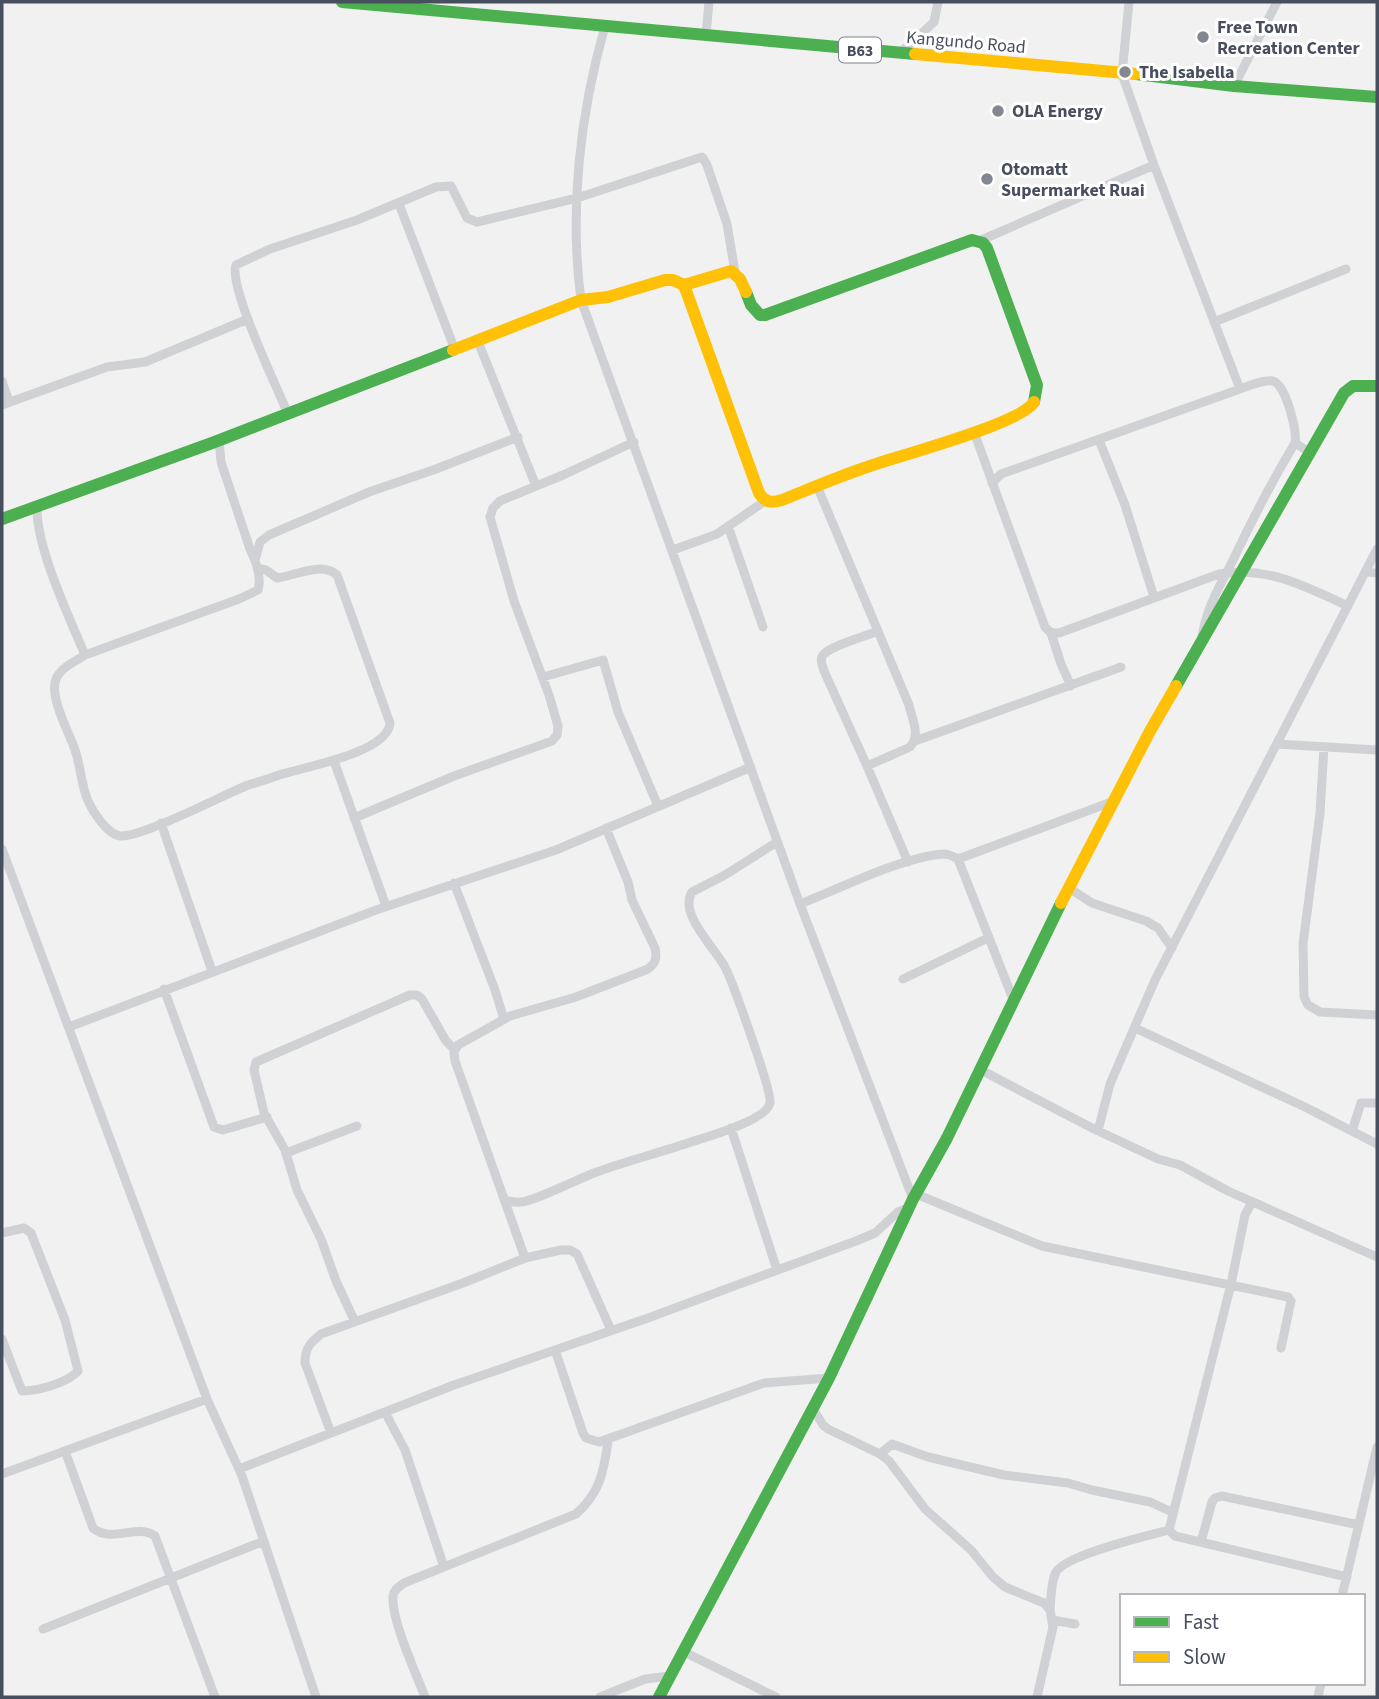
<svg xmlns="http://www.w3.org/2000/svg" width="1379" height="1699" font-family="'Source Sans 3',sans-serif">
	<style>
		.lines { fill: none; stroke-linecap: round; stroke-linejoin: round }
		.street { stroke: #cfd1d4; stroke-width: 9 }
		.fast { stroke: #4caf50; stroke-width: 12 }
		.slow { stroke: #ffc107; stroke-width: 12 }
		.poi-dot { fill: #828791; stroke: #fff; stroke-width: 2.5 }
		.labels { text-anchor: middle; stroke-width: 6; stroke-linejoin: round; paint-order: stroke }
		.shield { fill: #fff; stroke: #7e838e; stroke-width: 2 }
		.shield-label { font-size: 16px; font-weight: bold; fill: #474e5e }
		.poi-label { font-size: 18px; font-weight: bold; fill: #474e5e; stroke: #fff; text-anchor: start }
		.street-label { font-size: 18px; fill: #474e5e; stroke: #fff }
	</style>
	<rect width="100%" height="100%" fill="#f1f1f1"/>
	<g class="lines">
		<!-- street -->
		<path class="street" d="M1129 2 1122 74 1154 165 1240 389
			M605 26C580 114 569 210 581 300L800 904 913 1199
			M706 35 709 2
			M901 52 934 22 938 2
			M1234 86 1277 2
			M399 204 455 350
			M979 241 1154 165
			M1214 322 1346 269
			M477 339 536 486
			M2 381 9 402
			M2 405 107 367 145 362 248 319
			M287 412C277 387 228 286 236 265L270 249 357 220 436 187 451 186 467 218 477 222 577 198 702 157 707 165 727 224 735 272
			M974 432 1045 627 1051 633H1059L1219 574C1268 566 1305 586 1348 606
			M1099 440 1125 505 1154 597
			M992 483 1001 474 1240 389C1248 386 1264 379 1273 381 1286 385 1297 430 1295 443L1309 452
			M817 486 909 705C912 719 921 735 910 747L867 766 908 862
			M37 507C36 547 69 617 85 655L239 599 258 590C262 576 256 561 250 549L221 462 219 440
			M728 526 763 627
			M673 550 717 534 765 501
			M255 560 260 542 269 535 369 492 436 469 518 437
			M1366 572 1377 573
			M1051 633 1061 664 1071 686
			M1202 636C1208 604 1219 588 1233 560 1252 520 1272 481 1295 443
			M85 655C76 661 60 668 56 679 49 697 69 732 75 750 81 767 81 785 88 801 93 812 107 834 120 836 141 838 223 795 248 785 258 782 269 779 279 775 303 767 388 753 390 723L337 575C321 561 295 576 277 578L266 570 257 568
			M543 677 603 660 618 712 658 806
			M915 741 1121 667
			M1277 744 1377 750
			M1324 747 1320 813 1303 944 1304 997 1308 1005 1320 1012 1377 1015
			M334 761 386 906
			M867 766 824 671C823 666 819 660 823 655 830 646 866 636 878 631
			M354 818 454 776 552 741 557 735 558 726 549 695 514 601 490 517 493 508 500 501 563 475 634 442
			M161 823 212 971
			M2 849 207 1399 242 1476 316 1697
			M958 859 1114 801
			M454 883 495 990 504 1019
			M1069 888 1092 903 1146 921 1158 928 1172 948
			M800 904C839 889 902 857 943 854 949 854 953 856 958 859L1013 999
			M903 979 988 938
			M164 989 214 1127 223 1130 267 1117
			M69 1027 376 910 556 850 751 767
			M1135 1028 1305 1107 1377 1144
			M979 1069 1094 1129 1158 1159 1180 1165 1228 1191 1377 1257
			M731 1128 777 1270
			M1098 1131 1110 1084 1155 980 1377 549
			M1352 1131 1361 1103H1377
			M286 1153 357 1126
			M916 1194 1042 1246 1288 1297 1291 1301 1281 1348
			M504 1200C509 1201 515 1203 520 1202 533 1202 578 1179 594 1173 626 1161 659 1153 691 1142 707 1137 767 1120 770 1103 772 1091 733 983 725 967 716 949 678 914 692 892L725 875 777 842
			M1252 1202 1245 1215 1231 1284 1169 1530 1175 1536 1347 1577
			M2 1233 24 1228 31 1233 65 1320 78 1371C67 1383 38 1391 22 1391L2 1339
			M525 1258 455 1061 454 1052 458 1045 510 1016 576 997 648 969C656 963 657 958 655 948L632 900 628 882 606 828
			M355 1322 336 1281 321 1239 297 1190 285 1150 264 1113 254 1070 256 1062 410 995H417L422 999 446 1041 455 1050
			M555 1350 583 1433 586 1438 599 1442 764 1383 829 1378
			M812 1407 823 1425 828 1429 880 1454 889 1461 925 1509 971 1550 993 1577 1005 1587 1044 1603 1050 1610 1053 1627 1037 1697
			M385 1412 405 1450 444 1567
			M331 1433 305 1363C305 1348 310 1343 321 1334L463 1283 525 1258 561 1250H570L577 1254 611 1330
			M65 1451 93 1528C112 1544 137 1523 155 1536L215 1697
			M880 1454 892 1444 928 1457 1004 1475 1068 1483 1092 1490 1150 1502 1172 1512
			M239 1469 454 1385 648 1318 856 1241 875 1233 898 1212 908 1208
			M2 1474 207 1399
			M1201 1542 1212 1502 1215 1498 1222 1496 1359 1525
			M1342 1596 1377 1447
			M1050 1610C1051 1598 1051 1581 1056 1572 1067 1554 1147 1536 1169 1530
			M1052 1620 1075 1624
			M43 1629 264 1541
			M682 1651 776 1697
			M425 1697C416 1673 391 1620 393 1596 394 1589 399 1587 404 1583L576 1514C600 1493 604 1471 608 1441
			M600 1697 645 1679 670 1676
			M1318 1697 1321 1683"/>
		<!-- fast -->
		<path class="fast" d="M342 2 915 54
			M1136 74 1234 86 1377 97
			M746 292 751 305 760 315H765L972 240 983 243 987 248 1037 385 1034 402
			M2 519 212 443 453 350
			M1176 686 1344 393 1353 386H1377
			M659 1697 829 1378 913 1199 947 1138 1061 903"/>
		<!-- slow -->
		<path class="slow" d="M915 54 1136 74
			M684 285 759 493C766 503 771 503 782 500 812 488 842 475 873 465 902 455 1022 423 1034 402
			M453 350 581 300 608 297 665 280H673L684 285 731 271 740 279 746 292
			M1061 903 1150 731 1176 686"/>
	</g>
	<!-- markers -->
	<g class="poi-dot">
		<circle cx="1203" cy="37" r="7"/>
		<circle cx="1125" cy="72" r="7"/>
		<circle cx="998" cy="111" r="7"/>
		<circle cx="987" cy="179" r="7"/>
	</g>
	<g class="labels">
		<!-- shield labels -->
		<rect class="shield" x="839" y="37.5" width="42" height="25" rx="5"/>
		<g class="shield-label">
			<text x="860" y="56">B63</text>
		</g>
		<!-- poi labels -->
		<g class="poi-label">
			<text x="1217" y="33">Free Town<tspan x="1217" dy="21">Recreation Center</tspan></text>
			<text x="1139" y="78">The Isabella</text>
			<text x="1012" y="117">OLA Energy</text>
			<text x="1001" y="175">Otomatt<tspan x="1001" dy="21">Supermarket Ruai</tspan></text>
		</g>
		<!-- street labels -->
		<g class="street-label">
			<text transform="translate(966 42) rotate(5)" y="6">Kangundo Road</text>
		</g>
	</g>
	<!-- border -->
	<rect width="1379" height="1699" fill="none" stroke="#474e5e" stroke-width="7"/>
	<!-- legend -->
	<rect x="1120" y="1594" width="245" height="91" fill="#ffffff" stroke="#b5b8bf" stroke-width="2"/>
	<rect x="1134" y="1617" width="35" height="10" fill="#4caf50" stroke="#b5b8bf" stroke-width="2"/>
	<text x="1183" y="1629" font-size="21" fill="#474e5e">Fast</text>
	<rect x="1134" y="1652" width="35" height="10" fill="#ffc107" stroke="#b5b8bf" stroke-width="2"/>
	<text x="1183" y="1664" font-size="21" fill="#474e5e">Slow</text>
</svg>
